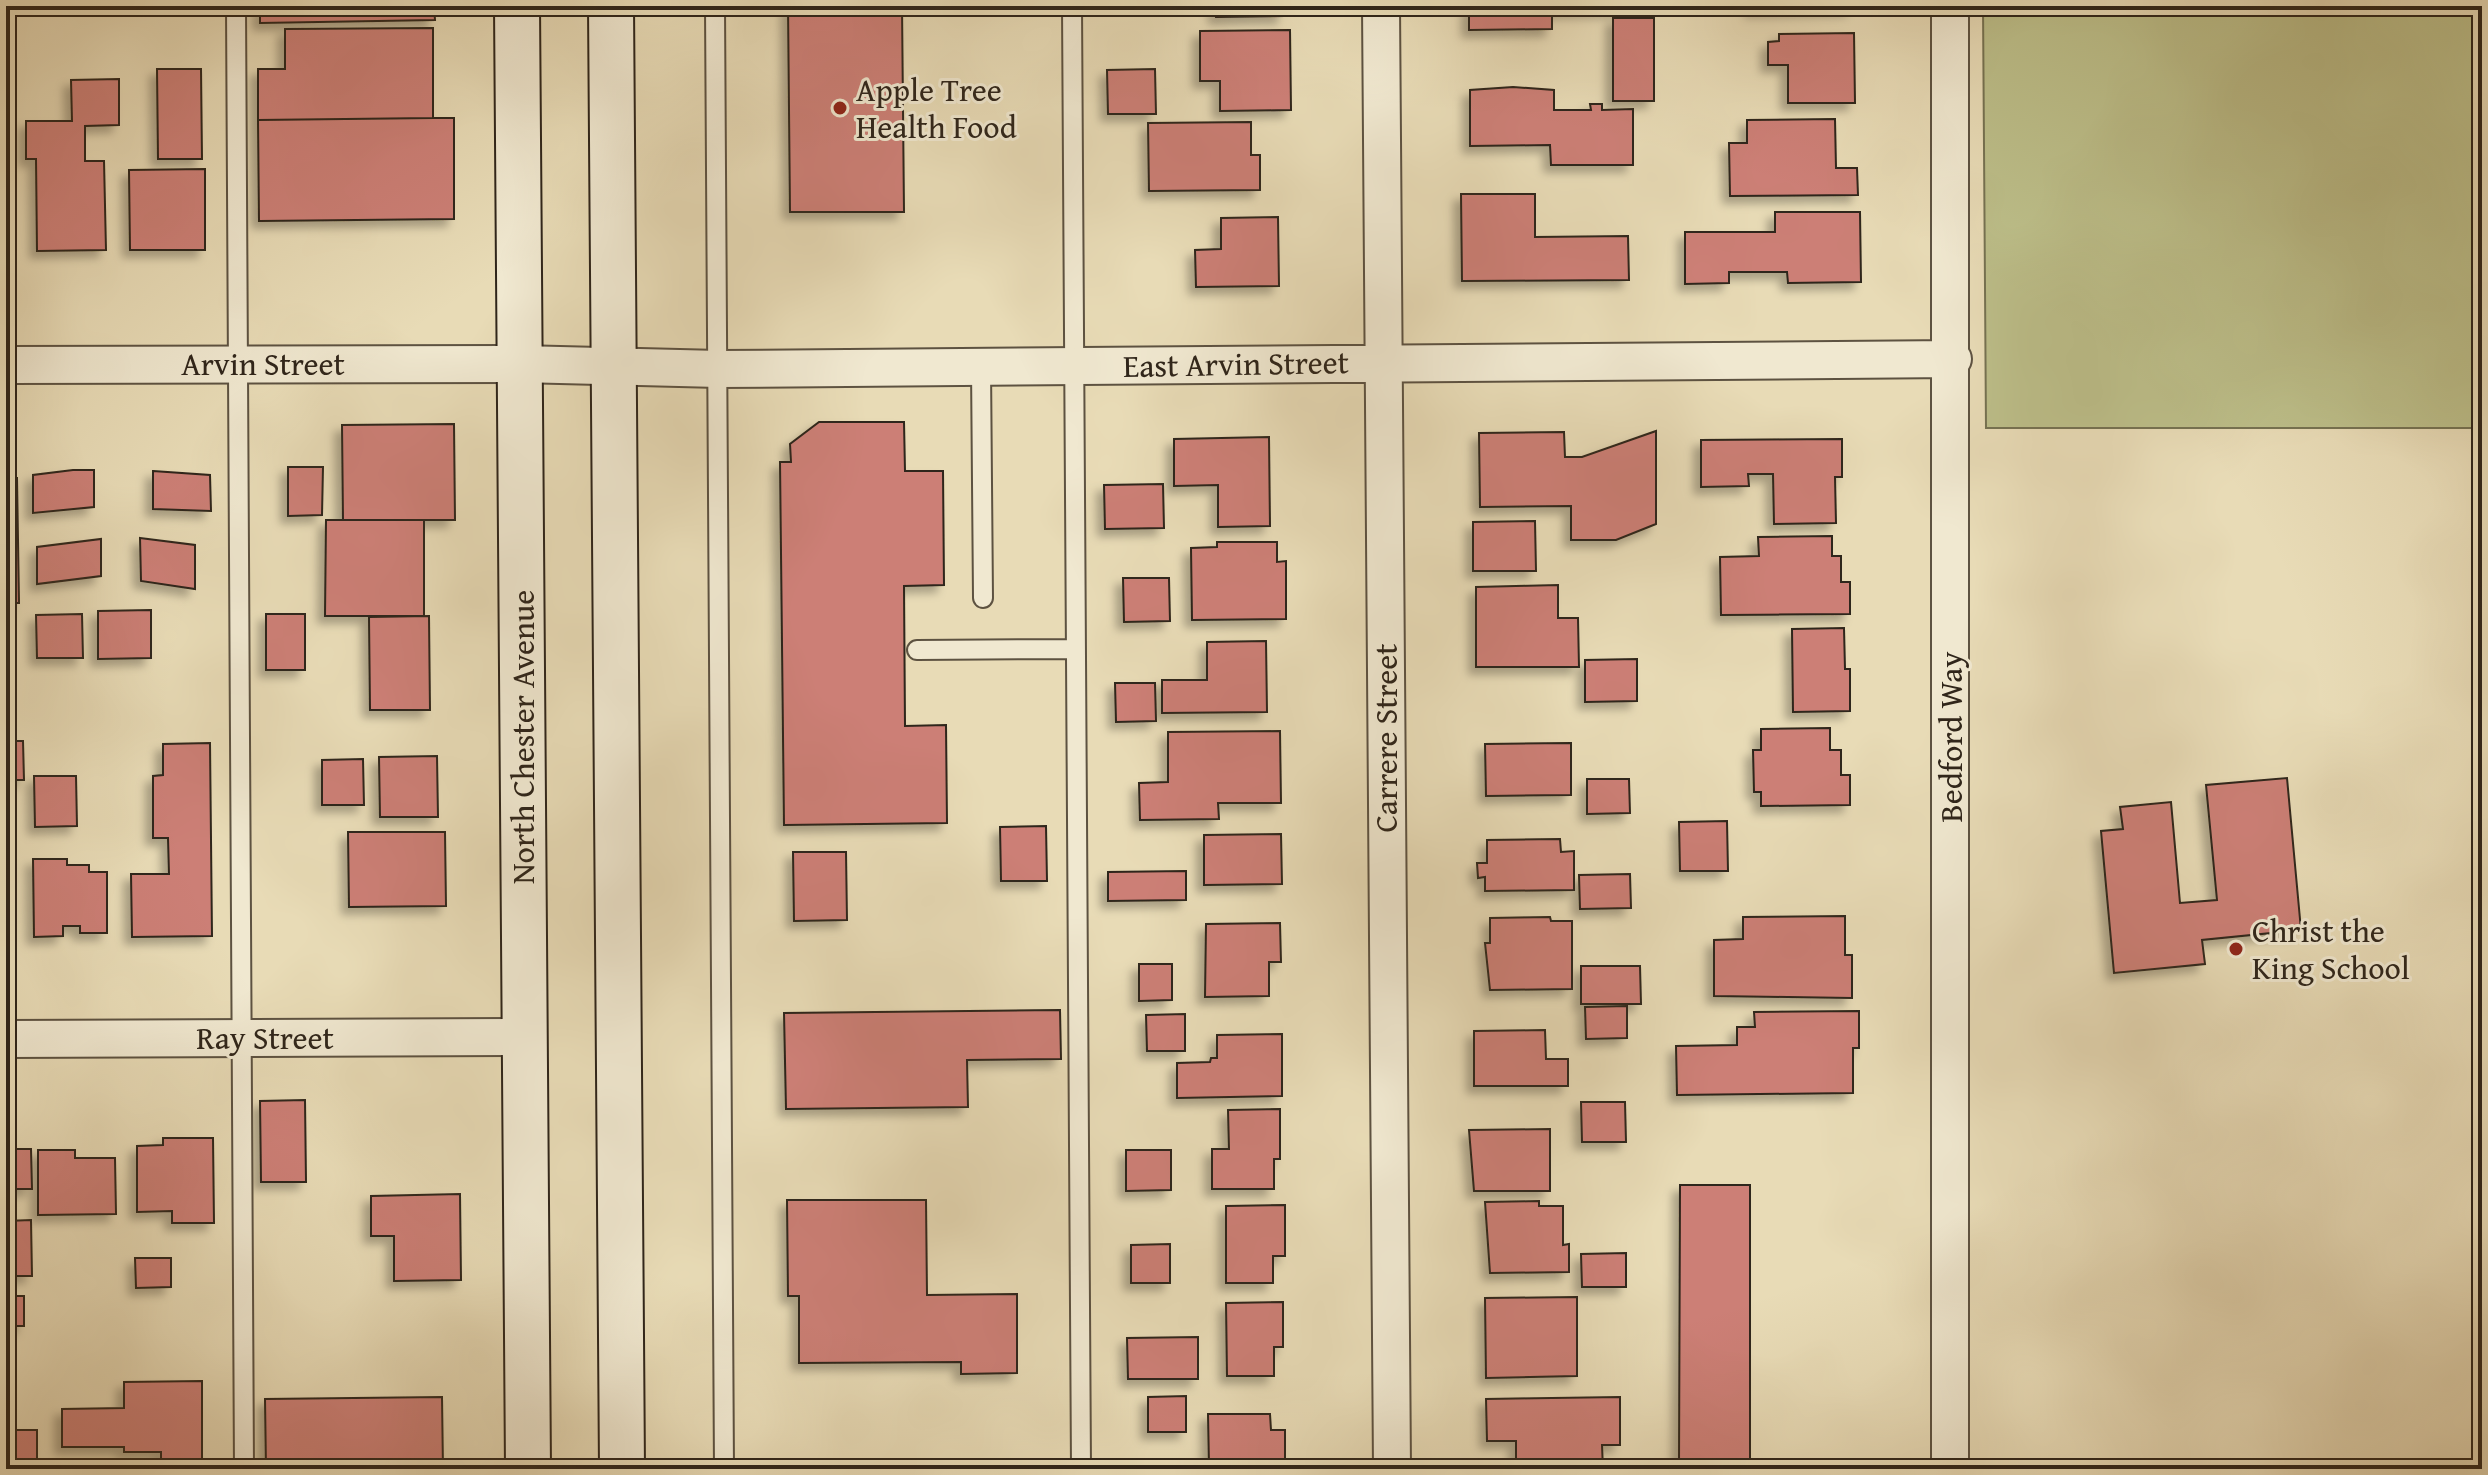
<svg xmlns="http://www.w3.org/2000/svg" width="2488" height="1475" font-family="'Gentium Book Plus',serif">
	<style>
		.green { fill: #bcbe89; stroke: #767252; stroke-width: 2 }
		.building { fill: #cc7f76; stroke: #2f251a; stroke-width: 2; filter: url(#shadow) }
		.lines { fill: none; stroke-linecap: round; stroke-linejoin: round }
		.service-casing { stroke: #5d5241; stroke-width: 22 }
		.minor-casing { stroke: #5d5241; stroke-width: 40 }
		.secondary-casing { stroke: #2f251a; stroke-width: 48 }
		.service { stroke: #f0e8d0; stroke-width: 18 }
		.minor { stroke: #f0e8d0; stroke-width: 36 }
		.secondary { stroke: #f0e8d0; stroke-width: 44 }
		.poi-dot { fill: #8f2418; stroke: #f0e8d0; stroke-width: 3 }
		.labels { text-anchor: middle; stroke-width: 6; stroke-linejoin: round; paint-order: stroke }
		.poi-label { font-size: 32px; fill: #2f251a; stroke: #f0e8d0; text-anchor: start }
		.street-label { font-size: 32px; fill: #2f251a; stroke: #f0e8d0 }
	</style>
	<defs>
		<filter id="shadow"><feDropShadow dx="-7" dy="7" stdDeviation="4" flood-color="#0004"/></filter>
	</defs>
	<rect width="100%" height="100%" fill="#e8dbb6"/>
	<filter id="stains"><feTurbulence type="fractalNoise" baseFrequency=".0025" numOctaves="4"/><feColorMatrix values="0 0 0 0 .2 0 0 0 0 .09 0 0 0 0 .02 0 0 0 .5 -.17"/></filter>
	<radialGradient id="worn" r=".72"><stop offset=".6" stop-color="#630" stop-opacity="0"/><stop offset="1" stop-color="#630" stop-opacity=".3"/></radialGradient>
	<!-- green -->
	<path class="green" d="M1983 6H2482V428H1986Z"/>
	<!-- building -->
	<path class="building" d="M260 6H434L435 20 260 23Z
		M788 6H902L904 212H790Z
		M1215 6H1284V16L1216 17Z
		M1469 6H1632V10L1552 11V29L1469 30Z
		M1752 6H1853V9L1752 10Z
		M1613 18H1654V101H1613Z
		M433 28V118L258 120V69H285V29Z
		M1290 30 1291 110 1220 111V81H1200V31Z
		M1854 33 1855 103H1788V65H1768V42L1779 41V34Z
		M157 69H201L202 159H158Z
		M1155 69 1156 114H1108L1107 70Z
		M119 79V125L85 126V161H104L106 250 37 251 36 159H26V121H72L71 80Z
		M1513 87 1554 90V110H1591L1590 104H1602V110L1633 109V165H1551L1550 145 1470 146V90Z
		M433 118H454V219L259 221 258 120Z
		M1835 119 1836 168H1857L1858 195 1730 196 1729 143H1747V120Z
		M1251 122V155H1260V190L1149 191 1148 123Z
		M205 169V250H130L129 170Z
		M6 194H10V250H6Z
		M1461 194H1535V237L1628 236 1629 280 1462 281Z
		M1775 212H1860L1861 282 1788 283 1787 272H1729V283L1685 284V232H1775Z
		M1278 217 1279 286 1196 287 1195 250 1221 249V218Z
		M819 422H904L905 471H943L944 585 904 586 905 726 946 725 947 823 784 825 780 462H791L790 444Z
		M454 424 455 520H343L342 425Z
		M1656 431V524L1616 540H1571V506L1480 507 1479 433 1564 432 1565 457H1582Z
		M1269 437 1270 526 1218 527V485L1174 486V439Z
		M1842 439V477H1835L1836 523 1774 524 1773 474H1748L1749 486 1701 487V440Z
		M288 467H323L322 515 288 516Z
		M73 470H94V507L33 513V475Z
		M153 471 210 475 211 511 153 509Z
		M6 478H17L19 603H6Z
		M1163 484 1164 528 1105 529 1104 485Z
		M326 520H424V616H325Z
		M1535 521 1536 571H1473V522Z
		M1832 536V556H1841V582H1850V614L1721 615 1720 557 1759 556 1758 537Z
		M140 538 195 545V589L141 581Z
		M101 539V576L37 584V547Z
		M1217 542H1277V562L1286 561V619L1192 620 1191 548 1217 547Z
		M1123 578H1169L1170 621 1124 622Z
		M1558 585V618H1578L1579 667H1476V587Z
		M151 610V658L98 659V611Z
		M82 614 83 658H37L36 615Z
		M266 614H305V670H266Z
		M429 616 430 710H370L369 617Z
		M1844 628 1845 669H1850V711L1793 712 1792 629Z
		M1266 641 1267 712 1162 713V680H1207V642Z
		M1637 659V701L1585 702V660Z
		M1115 683H1155L1156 721 1116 722Z
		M1830 728V750H1841V775H1850V805L1761 806V792H1754L1753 750H1761V729Z
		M1280 731 1281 803H1218L1219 819 1140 820 1139 783 1168 782V732Z
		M6 741H23L24 780H6Z
		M210 743 212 936 132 937 131 874H169L168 838H153V776L163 775V744Z
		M1571 743V795L1486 796 1485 744Z
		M437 756 438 817H380L379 757Z
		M363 759 364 805H322V760Z
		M34 776H76L77 826 35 827Z
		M2287 778 2301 930 2202 940 2205 964 2114 973 2101 831 2123 829 2120 807 2171 802 2180 903 2217 900 2206 785Z
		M1587 779H1629L1630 813 1587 814Z
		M1727 821 1728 871H1680L1679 822Z
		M1046 826 1047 881H1001L1000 827Z
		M348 832H445L446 906 349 907Z
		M1281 834 1282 884 1204 885V835Z
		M1560 839 1561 852 1574 851V890L1485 891V877L1478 878 1477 863H1487V840Z
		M793 852H846L847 920 794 921Z
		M6 857H15L16 936H6Z
		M33 859H67V865H89V872H107V933H80V926H63V936L34 937Z
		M1186 871V900L1108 901V872Z
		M1630 874 1631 908 1580 909 1579 875Z
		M1845 916V955H1852V998L1714 996V940L1743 939V917Z
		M1550 917 1551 921H1572V989L1490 990 1485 943H1490V918Z
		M1280 923 1281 962H1269V996L1205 997 1206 924Z
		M1139 964H1172V1000L1139 1001Z
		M1581 966H1640L1641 1004H1581Z
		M1627 1006V1038L1586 1039 1585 1007Z
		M1060 1010 1061 1059 967 1060 968 1107 786 1109 784 1013Z
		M1859 1011V1048H1853V1093L1677 1095 1676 1046 1737 1045V1027H1755L1754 1012Z
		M1185 1014V1051H1147L1146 1015Z
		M1545 1030 1546 1059H1568V1086H1474V1031Z
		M1282 1034V1096L1177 1098V1063L1210 1062 1211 1058H1217V1035Z
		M305 1100 306 1182H261L260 1101Z
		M1581 1102H1625L1626 1142H1582Z
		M1280 1109V1159H1274V1189H1212V1149H1229L1228 1110Z
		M1550 1129V1191H1474L1469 1130Z
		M163 1138H213L214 1223H172V1211L137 1212V1146L163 1145Z
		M6 1149H31L32 1189H6Z
		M38 1150H75V1158H115L116 1214 38 1215Z
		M1126 1150H1171V1190L1126 1191Z
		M1680 1185H1750V1469H1679Z
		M460 1194 461 1280 394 1281V1236H371V1196Z
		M787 1200H926L927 1295 1017 1294V1373L961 1374V1362L799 1363V1296H788Z
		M1539 1201V1206H1563V1245L1569 1244V1272L1490 1273 1485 1202Z
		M1285 1205V1256H1273V1283H1226V1206Z
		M31 1220 32 1276H6V1221Z
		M1170 1244V1283H1131V1245Z
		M1626 1253V1287H1582L1581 1254Z
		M135 1258H171V1287L136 1288Z
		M6 1296H24V1326H6Z
		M1577 1297V1376L1486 1378 1485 1298Z
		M1283 1302V1347H1274V1376H1227L1226 1303Z
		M1198 1337V1379H1128L1127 1338Z
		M202 1381V1459H161V1452H124V1447H62V1409L124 1408V1382Z
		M1186 1396V1432H1148V1397Z
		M442 1397 443 1469H266L265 1399Z
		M1620 1397V1445H1602L1603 1469H1516V1441H1487L1486 1399Z
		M1208 1414H1270L1271 1430H1285V1469L1209 1466Z
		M6 1430H37V1469H6Z"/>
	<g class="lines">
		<defs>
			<path id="service" d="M236 6 244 1469
				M715 6 724 1469
				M1072 6 1081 1469
				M981 367 983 598
				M917 650 1075 649"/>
			<path id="minor" d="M1381 6 1392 1469
				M6 365 520 364 719 369 1953 359
				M6 1039 525 1037
				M1950 1469V6"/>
			<path id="secondary" d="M517 6 528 1469
				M611 6 622 1469"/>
		</defs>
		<!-- service casing -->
		<use href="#service" class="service-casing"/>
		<!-- minor casing -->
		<use href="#minor" class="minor-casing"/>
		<!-- secondary casing -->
		<use href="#secondary" class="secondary-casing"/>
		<!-- service -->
		<use href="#service" class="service"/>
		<!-- minor -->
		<use href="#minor" class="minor"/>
		<!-- secondary -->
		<use href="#secondary" class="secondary"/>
	</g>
	<!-- markers -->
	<g class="poi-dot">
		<circle cx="840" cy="108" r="8"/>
		<circle cx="2236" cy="949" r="8"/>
	</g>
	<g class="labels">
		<!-- poi labels -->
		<g class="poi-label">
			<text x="856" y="101">Apple Tree<tspan x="856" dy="37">Health Food</tspan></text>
			<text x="2252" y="942">Christ the<tspan x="2252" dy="37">King School</tspan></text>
		</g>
		<!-- street labels -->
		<g class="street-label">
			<text x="263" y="375">Arvin Street</text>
			<text transform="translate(1236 364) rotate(-1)" y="11">East Arvin Street</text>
			<text transform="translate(523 737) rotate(-90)" y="11">North Chester Avenue</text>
			<text transform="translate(1951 737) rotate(-90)" y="11">Bedford Way</text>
			<text transform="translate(1386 738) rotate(-90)" y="11">Carrere Street</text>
			<text x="265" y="1049">Ray Street</text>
		</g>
	</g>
	<!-- margin -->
	<rect width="2488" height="1475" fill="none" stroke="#e8dbb6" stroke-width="32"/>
	<rect x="8" y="8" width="2472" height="1459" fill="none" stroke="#2f251a" stroke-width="4"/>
	<rect x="16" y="16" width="2456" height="1443" fill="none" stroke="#2f251a" stroke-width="2"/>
	<rect width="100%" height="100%" filter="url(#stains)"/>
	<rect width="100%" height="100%" fill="url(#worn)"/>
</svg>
